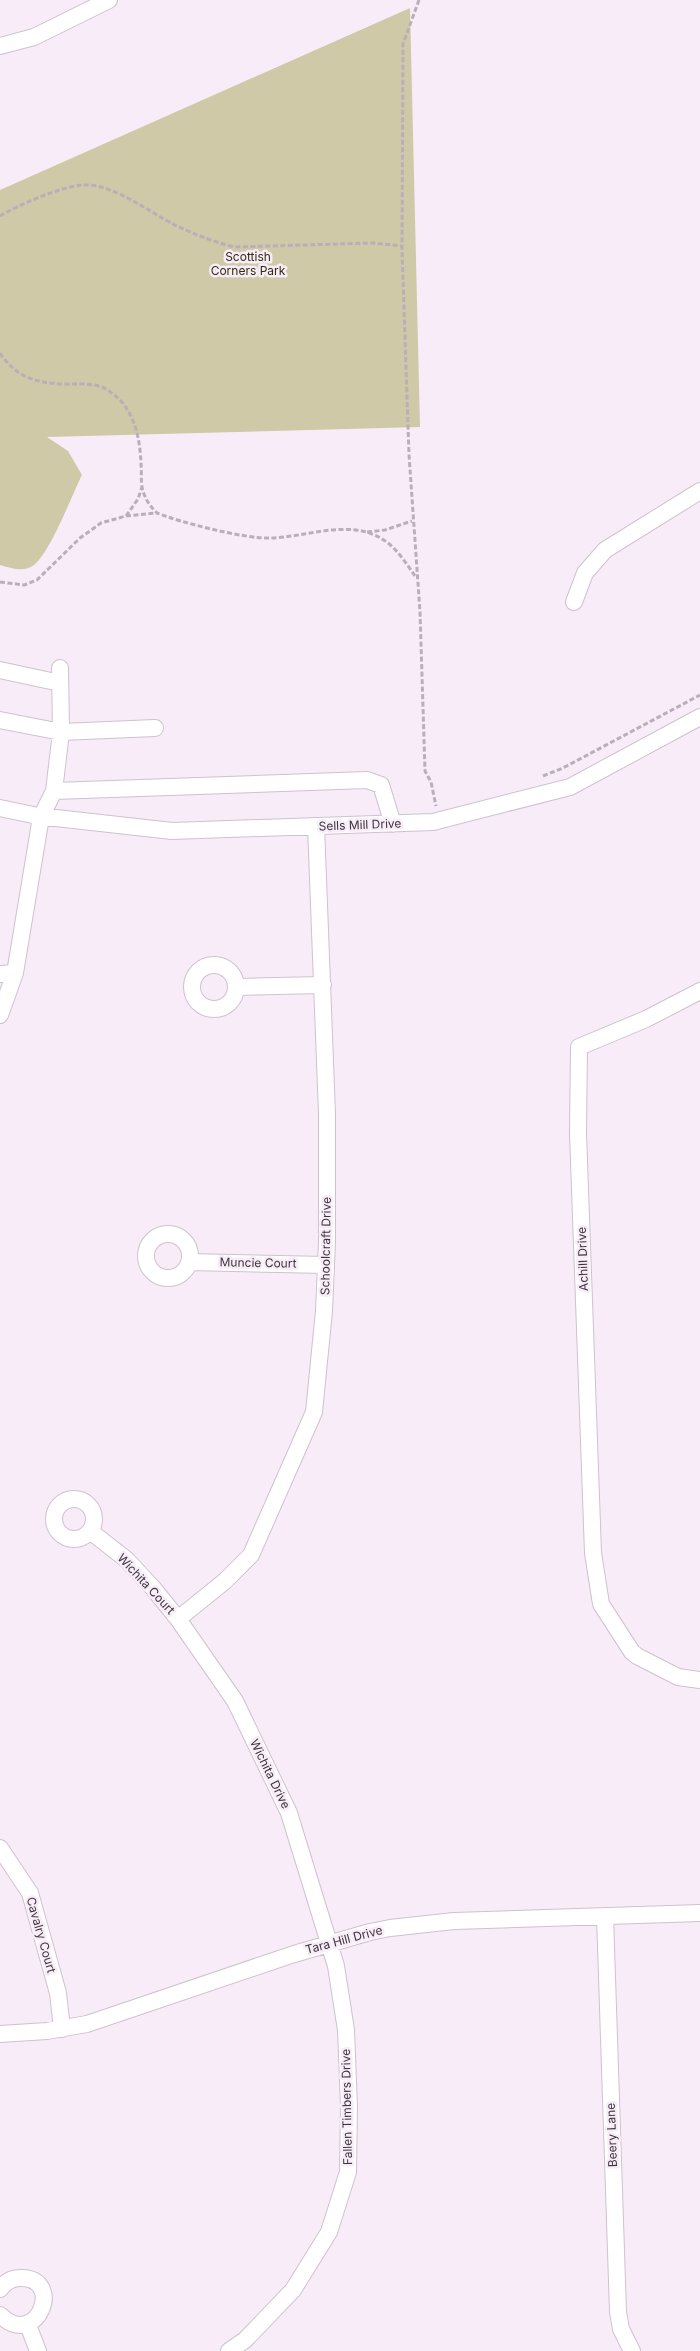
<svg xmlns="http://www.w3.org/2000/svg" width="700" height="2351" font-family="Inter,sans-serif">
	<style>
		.green { fill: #cfc9a7 }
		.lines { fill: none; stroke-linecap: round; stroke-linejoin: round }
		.minor-casing { stroke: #cec2ce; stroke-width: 18 }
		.path { stroke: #b9afb9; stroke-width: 3; stroke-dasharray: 5 2.5; stroke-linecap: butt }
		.minor { stroke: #fff; stroke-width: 16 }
		.labels { text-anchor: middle; stroke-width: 5; stroke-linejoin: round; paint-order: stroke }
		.park-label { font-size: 12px; fill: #312c0b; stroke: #f9ecf9 }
		.street-label { font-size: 12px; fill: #3b363b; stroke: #f9ecf9 }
	</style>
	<rect width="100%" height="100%" fill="#f9ecf9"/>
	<!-- green -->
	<path class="green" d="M410 8 420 427 47 437 68 451 82 475C71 497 51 551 34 565 24 573 11 568 0 565V190Z"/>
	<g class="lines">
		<defs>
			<path id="minor" d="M0 46 34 37 109 0
				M574 602 585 573 605 550 700 491
				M0 670 60 683
				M0 720 61 732 155 728
				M54 791 367 780 381 785 393 824
				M0 808 38 816 172 831 433 822 570 787 700 717
				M192 987a22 22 0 1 1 44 0a22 22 0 1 1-44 0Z
				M0 974 15 973 41 817 54 791 61 732 60 668
				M236 987 323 985
				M700 991 646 1019 579 1047 578 1133 593 1553 601 1604 632 1652 637 1656 678 1677 700 1680
				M0 1015 15 973
				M146 1256a22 22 0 1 1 44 0a22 22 0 1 1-44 0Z
				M189 1262 326 1265
				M54 1519a20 20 0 1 1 40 0a20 20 0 1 1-40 0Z
				M90 1531 127 1560 153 1588 178 1619 235 1701 289 1813 336 1966 346 2030 349 2107 348 2172 329 2232 293 2290 245 2340 229 2351
				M178 1619 225 1581 251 1555 314 1412 324 1311 327 1242V1114L316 826
				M0 1848 30 1893 58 1993 62 2029
				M605 1916 618 2312 621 2329 632 2351
				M0 2034 47 2031 87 2024 294 1954 370 1932 390 1928 454 1921 700 1913
				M0 2289C5 2282 12 2278 20 2278 66 2277 37 2351 0 2315
				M28 2325 38 2351"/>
		</defs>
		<!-- minor casing -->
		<use href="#minor" class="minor-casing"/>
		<!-- path -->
		<path class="path" d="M419 0 403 44 402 250 409 455 420 612 425 771 431 782 436 806
			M0 216C18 205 62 186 83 185 113 183 150 213 177 226 196 235 214 242 235 247L373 243 402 246
			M0 353C18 381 45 385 76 384 87 384 100 384 109 391 134 407 140 437 141 464 142 474 140 485 144 494 147 502 151 507 157 513 179 522 245 539 269 538 304 538 349 518 382 539 396 547 406 563 415 576
			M126 516 138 499 142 487
			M367 532 385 530 412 521
			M0 582 24 585 37 580 80 538 101 523 126 516 157 513
			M543 776 563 768 700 695"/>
		<!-- minor -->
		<use href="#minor" class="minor"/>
	</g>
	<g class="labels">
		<!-- park labels -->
		<g class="park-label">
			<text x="248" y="261">Scottish<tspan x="248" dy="14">Corners Park</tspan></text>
		</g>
		<!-- street labels -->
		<g class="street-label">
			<text transform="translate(360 825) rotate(-2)" y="4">Sells Mill Drive</text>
			<text transform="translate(326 1246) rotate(-89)" y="4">Schoolcraft Drive</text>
			<text transform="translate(583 1259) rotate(-92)" y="4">Achill Drive</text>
			<text transform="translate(258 1263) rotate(1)" y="4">Muncie Court</text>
			<text transform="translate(146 1584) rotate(47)" y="4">Wichita Court</text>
			<text transform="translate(270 1774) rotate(64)" y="4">Wichita Drive</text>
			<text transform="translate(41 1935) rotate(74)" y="4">Cavalry Court</text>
			<text transform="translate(344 1940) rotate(-15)" y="4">Tara Hill Drive</text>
			<text transform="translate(347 2107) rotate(-91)" y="4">Fallen Timbers Drive</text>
			<text transform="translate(612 2135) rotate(-92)" y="4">Beery Lane</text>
		</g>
	</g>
</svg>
